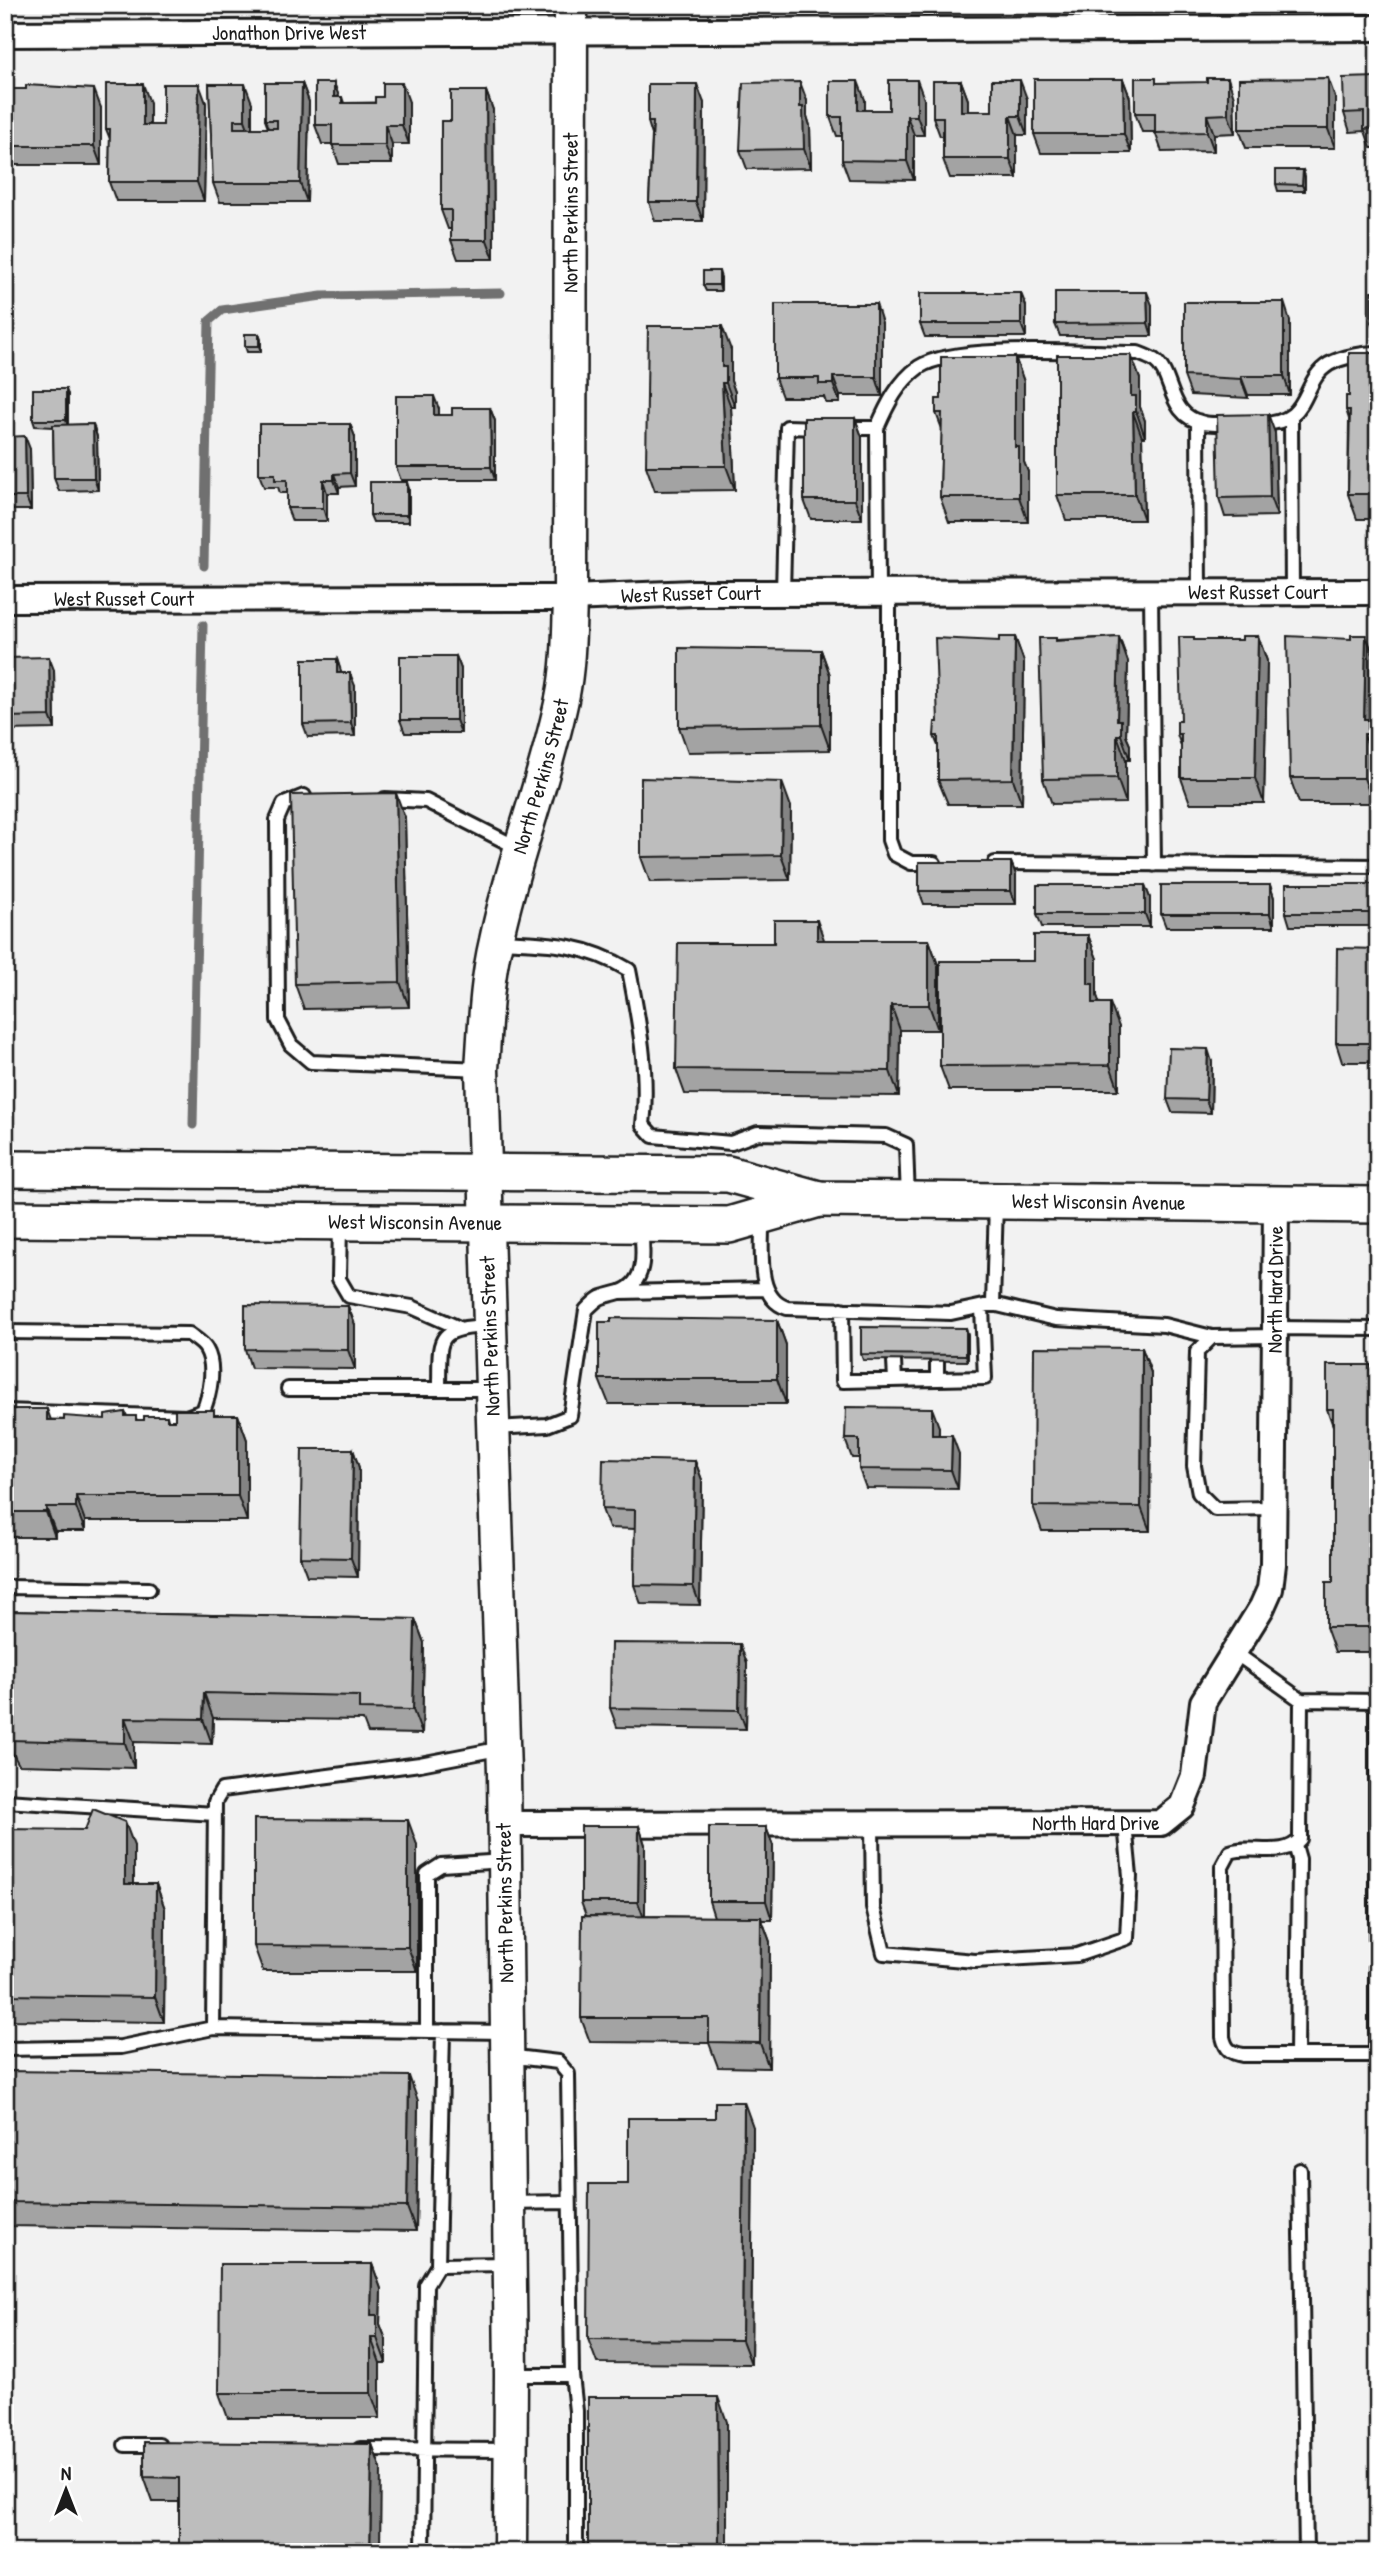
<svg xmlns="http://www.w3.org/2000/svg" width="1383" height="2557" font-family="'Patrick Hand',sans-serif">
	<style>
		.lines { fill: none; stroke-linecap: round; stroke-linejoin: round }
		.stream { stroke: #707070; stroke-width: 9 }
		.service-casing { stroke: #1c1c1c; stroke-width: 18 }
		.minor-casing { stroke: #1c1c1c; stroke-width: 30 }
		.tertiary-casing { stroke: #1c1c1c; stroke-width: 37 }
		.secondary-casing { stroke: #1c1c1c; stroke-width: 40 }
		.service { stroke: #fff; stroke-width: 12 }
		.minor { stroke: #fff; stroke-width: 24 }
		.tertiary { stroke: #fff; stroke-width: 32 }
		.secondary { stroke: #fff; stroke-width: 35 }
		.wall { fill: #a3a3a3; stroke: #1c1c1c; stroke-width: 2 }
		.shaded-wall { fill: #848484; stroke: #1c1c1c; stroke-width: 2 }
		.building { fill: #bdbdbd; stroke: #1c1c1c; stroke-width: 2 }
		.labels { text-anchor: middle; stroke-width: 6; stroke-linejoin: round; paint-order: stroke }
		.street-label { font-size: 21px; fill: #1c1c1c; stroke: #fff }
	</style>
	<rect width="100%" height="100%" fill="#f2f2f2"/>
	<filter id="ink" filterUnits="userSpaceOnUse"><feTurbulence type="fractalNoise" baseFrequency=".0143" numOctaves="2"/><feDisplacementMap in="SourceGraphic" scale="14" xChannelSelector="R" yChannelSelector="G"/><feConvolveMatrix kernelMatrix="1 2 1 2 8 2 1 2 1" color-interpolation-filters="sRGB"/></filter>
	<g filter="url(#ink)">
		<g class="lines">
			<!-- stream -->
			<path class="stream" d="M204 566 209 321 222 310 322 296 501 293
				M193 1125 203 625"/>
			<defs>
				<path id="service" d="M1291 416 1292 592
					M1198 421 1199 593
					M1257 424C1314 425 1299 382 1329 364 1342 357 1363 353 1378 353
					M842 428H877L878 594
					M877 428C887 405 898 382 919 367 954 343 1091 353 1138 353 1143 355 1149 357 1154 360 1175 375 1166 416 1204 423 1212 425 1223 423 1232 424
					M1151 592 1154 865
					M783 593 787 427 820 428
					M889 594V840L894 854 911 863H934
					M304 796 284 804 277 820 278 1020 291 1045 311 1062 482 1069
					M385 799 426 801 520 849
					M995 863 1378 866
					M496 941C547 943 584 943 629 970 639 1021 649 1073 643 1125L653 1136 731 1143 758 1133 886 1136 906 1145 908 1199
					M762 1218C763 1246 754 1298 787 1308L951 1313 993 1304 996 1204
					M340 1223 339 1279 349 1296 412 1307 457 1327
					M620 1292 766 1289
					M993 1304 1056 1319 1164 1325 1212 1337
					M842 1309 843 1381 985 1378 982 1308
					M1275 1328 1378 1329
					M5 1332 189 1334C194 1338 203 1343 206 1349 216 1366 210 1394 203 1411L186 1417 5 1411
					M894 1361 895 1380
					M937 1361V1379
					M288 1389H492
					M439 1389C440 1339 433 1328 489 1326
					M494 1428 547 1425 570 1416 586 1310C602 1294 600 1298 620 1292 648 1283 643 1250 641 1228
					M1273 1508 1215 1509 1199 1493 1194 1466 1197 1352 1212 1337 1275 1336
					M5 1587 149 1589
					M1234 1652 1301 1700 1378 1701
					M1301 1700 1300 1839C1284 1859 1251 1844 1230 1852L1222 1867 1223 2037C1226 2050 1231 2053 1243 2055H1378
					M1376 1701V2055
					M503 1748 420 1764 222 1790 215 1802 213 2028 506 2032
					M5 1801 215 1814
					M872 1824 873 1907 884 1953 975 1961 1077 1955 1127 1938 1130 1876 1125 1824
					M1295 1845 1299 1859 1297 2055
					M427 2031V1874L441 1865 505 1861
					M5 2049 121 2047 213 2028
					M507 2056 558 2062 568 2074 572 2375 576 2411V2552
					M1300 2170 1306 2552
					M508 2203 567 2202
					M438 2265 443 2031
					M512 2375H572
					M125 2445H159
					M360 2449 509 2450
					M423 2552 426 2285 438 2265 509 2264"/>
				<g id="minor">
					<path id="s1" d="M5 34 1378 28"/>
					<path id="s2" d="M5 599 570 598 693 593 1378 592"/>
					<path id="s3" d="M504 1824 1161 1823 1182 1806 1194 1776 1203 1702 1262 1607 1270 1589 1273 1564 1276 1204"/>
				</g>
				<g id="tertiary">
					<path id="s4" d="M510 2552 511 2375 504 1773 482 1069C485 1026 486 983 496 941 513 859 545 781 562 699 569 666 569 631 570 598L571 5"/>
				</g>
				<g id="secondary">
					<path id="s5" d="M5 1169 728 1174 819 1199 1378 1205"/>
					<path id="s6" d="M5 1219 729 1225 819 1199"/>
				</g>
			</defs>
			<!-- service casing -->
			<use href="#service" class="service-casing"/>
			<!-- minor casing -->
			<use href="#minor" class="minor-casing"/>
			<!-- tertiary casing -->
			<use href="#tertiary" class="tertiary-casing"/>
			<!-- secondary casing -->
			<use href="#secondary" class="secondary-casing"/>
			<!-- service -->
			<use href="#service" class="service"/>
			<!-- minor -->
			<use href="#minor" class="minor"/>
			<!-- tertiary -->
			<use href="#tertiary" class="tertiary"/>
			<!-- secondary -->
			<use href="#secondary" class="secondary"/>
		</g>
		<!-- wall -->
		<path class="wall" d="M1378 77V148H1371L1365 131 1350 132 1344 113Z
			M1123 79 1130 98 1131 153H1041L1034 134Z
			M961 81 968 100V111H992L1027 99V135H1017V178H950L943 159V136H940L933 117Z
			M302 83 309 102 307 202H220L213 183 209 84 252 103V128H268L265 120Z
			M334 83 339 97H342L344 103 409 102V144H392V164H339L332 144H322L315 125Z
			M1158 83 1234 97 1235 133 1214 134V151L1162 152 1155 132H1142L1135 113Z
			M486 91 493 110 494 259H458L451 240V229H448L441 210 451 121Z
			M1335 97V148H1246L1239 129Z
			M924 99V135H914V180L849 179 842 160V136H837L830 117 865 100V110H889Z
			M807 101V116L810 126 811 168 747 169 740 150Z
			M150 103V125H163L206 103 204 201H116L109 182 110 139 106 129Z
			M704 103 703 221H655L649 202 652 135 648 122Z
			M101 108V165H14L8 146Z
			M1303 170 1305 177V191H1278L1276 184Z
			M721 278V291H706L703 285Z
			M1378 291V335H1376L1371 322Z
			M1152 305V336H1060L1055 324Z
			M1026 306V337H925L920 324Z
			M1290 321V395H1248V398L1191 395 1184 376Z
			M882 323V396H840V403H826L824 397H782L775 378Z
			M259 334 261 340V352H247L245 346Z
			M731 350V381L735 392V407H731L735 490 655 491 646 466Z
			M1378 353V519H1357L1348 494 1349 419 1346 410 1349 396Z
			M1131 355 1140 379V407L1145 421V437H1142L1144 520H1066L1057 495Z
			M1015 357 1024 382V462L1028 472V522H949L940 497 942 429 936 413 941 399Z
			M68 395V425L93 424 97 437 98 490 59 491 54 478 53 427 35 426 33 420Z
			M490 408 495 421V480H401L396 467 439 409V415H452Z
			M855 418 862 437V519H811L804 500Z
			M350 424 355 437V486L339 487V493H327V521H292L287 508V493H280L278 487H264L259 474Z
			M1275 433 1277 516 1225 517 1219 498Z
			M5 437 30 449 31 510H5Z
			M409 489V522H373L370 515Z
			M1366 635 1375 660 1373 733 1377 744V759H1373V803H1299L1290 778 1351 639Z
			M1258 636 1267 661 1264 803H1190L1181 778V746L1177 734 1181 721 1195 640H1242Z
			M1015 637 1024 662 1022 804H948L938 780V746L934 736 938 722 999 641Z
			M1119 637 1128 662 1126 736 1130 745V760H1126V803L1052 804 1043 779 1057 640Z
			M821 650 830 675V750L688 752 679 727Z
			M456 656 461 669V733H405L400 720Z
			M5 658 54 670 55 729 5 730Z
			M337 659 341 673 355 686V736L308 737 303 724Z
			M791 807 790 880 650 882 641 857Z
			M405 818 409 1007 304 1009 295 984Z
			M1011 862 1016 875V904H924L919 891Z
			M1378 884V926H1290L1286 913Z
			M1145 885 1150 898V927H1042L1037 914Z
			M1270 885 1274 898V927H1166L1161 914Z
			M1088 935 1097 959V996L1099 1003 1119 1027V1090H949L940 1066 1034 961Z
			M824 940H929L938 965V1030H900L899 1096 685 1094 676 1069 774 943Z
			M1378 949V1062H1342L1336 1043Z
			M1212 1062 1211 1113 1172 1112 1167 1099Z
			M348 1306 355 1325V1369L251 1368 245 1349Z
			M777 1320 786 1345V1404H609L599 1379Z
			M966 1328 968 1335V1361L863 1360 861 1354Z
			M1142 1348 1151 1373 1150 1531H1042L1033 1506Z
			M1373 1371H1378V1652H1335L1326 1627 1333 1582V1426L1327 1409Z
			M5 1409 51 1420 105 1419 125 1412 127 1416 138 1420H144L167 1416 168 1420H175L215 1415H238L247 1440V1521H85V1531H55V1537H5Z
			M939 1427V1435L959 1454 958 1489 866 1488 859 1469V1458H852L845 1439Z
			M353 1449 359 1468 358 1577 307 1576 300 1557Z
			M695 1461 702 1480 700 1605 641 1604 634 1585 635 1529 609 1528 602 1509Z
			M5 1611 415 1619 424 1643 422 1734 368 1733 363 1720 213 1718 212 1744 134 1742V1768L19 1765 5 1740Z
			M747 1663 746 1729 617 1727 610 1708Z
			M639 1826 645 1845V1916L714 1917 709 1901 766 1827 773 1846 772 1920H762L770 1942 769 2068 718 2067 709 2043 590 2042 581 2018 586 1916 581 1902Z
			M5 1829 134 1846V1884H156L165 1909 164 2022 5 2020Z
			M417 1845V1971H263L254 1946Z
			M5 2071 418 2101 416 2231 5 2226Z
			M715 2118 753 2127 751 2364 597 2363 588 2339 628 2184Z
			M372 2264 381 2289 380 2324 386 2340V2363H380V2418H228L219 2393Z
			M372 2444 381 2469 179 2502H153L144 2477Z"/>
		<!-- shaded-wall -->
		<path class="shaded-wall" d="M1228 78 1234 97 1235 133 1228 114Z
			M1328 78 1335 97V148L1328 129Z
			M1123 79 1130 98 1131 153 1124 134Z
			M917 80 924 99V135L917 116Z
			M1020 80 1027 99V135L1020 116Z
			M858 81 865 100V129L858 110Z
			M961 81 968 100V130L961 111Z
			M800 82 807 101V116L810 126 811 168 804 149 800 107Z
			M302 83 309 102 307 202 300 183Z
			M334 83 341 102 334 97Z
			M402 83 409 102V144L402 125Z
			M143 84 150 103V144L143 125Z
			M199 84 206 103 204 201 197 182Z
			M245 84 252 103V139L245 120Z
			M697 84 704 103 703 221 696 202Z
			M94 89 101 108V165L94 146Z
			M486 91 493 110 494 259 487 240Z
			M1207 115 1214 134V151L1207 132Z
			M907 116 914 135V180L907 161Z
			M1010 116 1017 135V178L1010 159Z
			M385 125 392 144V164L385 145Z
			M1303 170 1305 177V191L1302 185Z
			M719 271 721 278V291L719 285Z
			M1147 292 1152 305V336L1148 323Z
			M1021 293 1026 306V337L1021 324Z
			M1284 302 1290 321V395L1284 376Z
			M876 304 882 323V396L876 377Z
			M722 326 731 350V381L735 392V407L726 383 722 367Z
			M259 334 261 340V352L259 346Z
			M1131 355 1140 379V407L1145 421V437L1131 396Z
			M1015 357 1024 382V462L1028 472V522L1019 497 1015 447Z
			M1241 376 1248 395V398L1241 379Z
			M833 377 840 396V403L833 384Z
			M722 383 731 407 735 490 726 466Z
			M66 389 68 395V427L66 420Z
			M434 396 439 409V427L434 415Z
			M490 408 495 421V480L491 467Z
			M1133 412 1142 437 1144 520 1135 495Z
			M1268 414 1275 433 1277 516 1270 497Z
			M855 418 862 437V519L855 500Z
			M93 424 97 437 98 490 94 478Z
			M350 424 355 437V486L350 473Z
			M25 436 30 449 31 510 26 497Z
			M334 474 339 487V493L334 480Z
			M323 480 327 493V521L323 508Z
			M407 482 409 489V522L407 515Z
			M1366 635 1375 660 1373 733 1377 744V759L1364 719Z
			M1258 636 1267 661 1264 803 1255 778Z
			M1015 637 1024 662 1022 804 1013 779Z
			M1119 637 1128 662 1126 736 1130 745V760L1121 735 1117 720Z
			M821 650 830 675V750L821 725Z
			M456 656 461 669V733L456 720Z
			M49 657 54 670 55 729 50 716Z
			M337 659 341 671V686L337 673Z
			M350 673 355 686V736L351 723Z
			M1364 734 1373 759V803L1364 778Z
			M1117 735 1126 760V803L1117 778Z
			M782 782 791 807 790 880 781 855Z
			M396 793 405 818 409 1007 400 982Z
			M1011 862 1016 875V904L1011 891Z
			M1145 885 1150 898V927L1145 914Z
			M1270 885 1274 898V927L1270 914Z
			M817 920 826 945 817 940Z
			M1088 935 1097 959V996L1102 1009 1093 1003 1088 984Z
			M929 940 938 965V1030L929 1005Z
			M1110 1003 1119 1027V1090L1110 1065Z
			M891 1005 900 1030 899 1096 890 1071Z
			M1208 1049 1212 1062 1211 1113 1206 1100Z
			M348 1306 355 1325V1369L348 1350Z
			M777 1320 786 1345V1404L777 1379Z
			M966 1328 968 1335V1361L966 1355Z
			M1142 1348 1151 1373 1150 1531 1141 1507Z
			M932 1408 939 1427 938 1454 932 1435Z
			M47 1409 56 1434 47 1420Z
			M238 1415 247 1440V1521L238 1496Z
			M952 1435 959 1454 958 1489 951 1470Z
			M353 1449 359 1468 358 1577 351 1558Z
			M695 1461 702 1480 700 1605 693 1586Z
			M76 1496 85 1521V1531L76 1507Z
			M46 1507 55 1531V1537L46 1512Z
			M415 1619 424 1643 422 1734 413 1710Z
			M1370 1620 1378 1641V1649L1370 1627Z
			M740 1644 747 1663 746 1729 739 1710Z
			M204 1693 213 1718 212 1744 203 1719Z
			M125 1718 134 1742V1768L125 1743Z
			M408 1820 417 1845V1971L408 1947Z
			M125 1822 134 1846V1908L125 1884Z
			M639 1826 645 1845V1921L638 1902Z
			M766 1827 773 1846 772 1920 766 1901Z
			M156 1884 165 1909 164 2022 155 1997Z
			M761 1917 770 1942 769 2068 760 2043Z
			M409 2076 418 2101 416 2231 407 2207Z
			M744 2102 753 2127 751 2364 742 2340Z
			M372 2264 381 2289 380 2324 386 2340V2363L377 2338 371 2315Z
			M371 2338 380 2363V2418L371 2393Z
			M718 2397 727 2422V2552H719Z
			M372 2444 381 2469 380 2552H370Z"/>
		<!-- building -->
		<path class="building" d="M1378 77V128L1364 129V112L1344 113 1343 78Z
			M1135 78H1156V83L1207 82V78H1228V114L1207 115V132L1155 133V113H1135Z
			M1328 78V129H1239V79Z
			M1034 79H1123L1124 134H1034Z
			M889 80H917V116H907V161L842 160V117H830V81H858V110H889Z
			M992 80H1020V116H1010V159H943V117H933V81H961V111H992Z
			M800 82V107H803L804 149 740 150 743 83Z
			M265 83H302L300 183H213L209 84H245V120H234V128H277V120H265Z
			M315 83H334V97H342V103H375V97H383V83H402V125H385V145H332V125H315Z
			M106 84H143V125H163V84H199L197 182H109L110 129H106Z
			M648 84H697L696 202H649L653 122H648Z
			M26 85 94 89V146H8V89H26Z
			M451 91H486L487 240H451V210H441V121H451Z
			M1276 170H1303L1302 185 1276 184Z
			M703 271H719V285H703Z
			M1371 291H1378V322H1371Z
			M1055 292H1147L1148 323 1055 324Z
			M920 293H1021V324H920Z
			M1184 302H1284V376H1241V379L1184 376Z
			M775 304H876V377H833V384H819V378H775Z
			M648 326H722V367H726V383H722L726 466H646Z
			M245 334H259V346H245Z
			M1349 353H1378V494H1348L1350 410H1346V396H1349Z
			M1057 355H1131V396H1136V412H1133L1135 495H1057Z
			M941 357H1015V447H1019V497H940L942 413H936V399H941Z
			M33 389H66V420H33Z
			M396 396H434V415H452V408H490L491 467H396Z
			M1268 414 1270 497 1219 498 1217 415Z
			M804 418H855V500H804Z
			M93 424 94 478H54L53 425Z
			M259 424H350V473L334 474V480H323V508H287V480H275V474H259Z
			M25 436 26 497H5V437Z
			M370 482H407V515H370Z
			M1351 635H1366L1364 719H1368V734H1364V778H1290L1287 636 1351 639Z
			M1242 636H1258L1255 778H1181V734H1177V721H1181L1179 637H1194V640H1242Z
			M999 637H1015L1013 779 938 780V736H934L935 722H938L935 638 999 641Z
			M1119 637 1117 720H1121V735H1117V778L1043 779 1039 638H1056V641Z
			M679 648 821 650V725L679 727Z
			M400 656H456V720H400Z
			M49 657 50 716 5 717V658Z
			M303 659H337V673H350L351 723 303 724Z
			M641 778 782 782 781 855 641 857Z
			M396 793 400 982 295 984 291 795Z
			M919 862H1011V891H919Z
			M1286 884H1378V913H1286Z
			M1037 885H1145V914H1037Z
			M1161 885H1270V914H1161Z
			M774 920H817V940H929V1005H891L890 1071 676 1069 678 943H774Z
			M1034 935H1088V984H1093V1003H1110V1065L940 1066V961H1034Z
			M1337 948 1378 949V1043H1336Z
			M1169 1048 1208 1049 1206 1100 1167 1099Z
			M245 1305 348 1306V1350L245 1349Z
			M611 1318 777 1320V1379H599V1322H611Z
			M861 1327 966 1328V1355L861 1354Z
			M1034 1347 1142 1348 1141 1507 1033 1506Z
			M1327 1365H1371V1371H1378V1620H1370V1627H1326V1582H1333V1409H1327Z
			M846 1407 932 1408V1435H952L951 1470 859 1469V1439H845Z
			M5 1409H47V1420H64V1416L105 1419V1415L125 1412V1416H136V1420H144V1416H167V1420H175V1410H214V1415H238V1496H76V1507H46V1512H5Z
			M302 1449H353L351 1558 300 1557Z
			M603 1459 695 1461 693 1586 634 1585 635 1510 602 1509Z
			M5 1611 415 1619 413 1710 359 1709V1696L204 1693 203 1719 125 1718V1743L10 1740 5 1731Z
			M611 1643 740 1644 739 1710 610 1708Z
			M93 1809 125 1822V1884H156L155 1997 5 1995V1829L85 1830Z
			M254 1819 408 1820V1947L254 1946Z
			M581 1826H639L638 1902H581Z
			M709 1827H766V1901H709Z
			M582 1916 761 1917 760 2043 709 2042V2018H581Z
			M5 2071 409 2076 407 2207 5 2202Z
			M715 2102H744L742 2340 588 2339 589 2184H628V2118H715Z
			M1376 2148H1378V2173H1376Z
			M220 2264H372L371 2315H377V2338H371V2393H219Z
			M588 2397H718L719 2552H588Z
			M144 2442 372 2444 370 2552H179V2478L144 2477Z"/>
	</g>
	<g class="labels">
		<!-- street labels -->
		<g class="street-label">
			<text dy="7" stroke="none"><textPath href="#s1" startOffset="284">Jonathon Drive West</textPath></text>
			<text dy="7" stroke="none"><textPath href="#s4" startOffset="2350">North Perkins Street</textPath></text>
			<text dy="7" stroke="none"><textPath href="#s2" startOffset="1253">West Russet Court</textPath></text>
			<text dy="7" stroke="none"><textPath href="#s2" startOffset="686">West Russet Court</textPath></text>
			<text dy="7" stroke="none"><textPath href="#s2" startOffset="119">West Russet Court</textPath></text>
			<text dy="7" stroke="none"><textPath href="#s4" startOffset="1783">North Perkins Street</textPath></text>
			<text dy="7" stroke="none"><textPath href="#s5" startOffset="1097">West Wisconsin Avenue</textPath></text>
			<text dy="7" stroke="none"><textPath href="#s6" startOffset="410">West Wisconsin Avenue</textPath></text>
			<text dy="7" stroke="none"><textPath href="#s3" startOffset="1222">North Hard Drive</textPath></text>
			<text transform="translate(490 1336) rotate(-92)" y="7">North Perkins Street</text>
			<text dy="7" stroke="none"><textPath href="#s3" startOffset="592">North Hard Drive</textPath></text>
			<text transform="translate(505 1903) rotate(-91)" y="7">North Perkins Street</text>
		</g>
	</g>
	<!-- margin -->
	<rect width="1383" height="2557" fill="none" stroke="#fff" stroke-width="28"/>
	<rect x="14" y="14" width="1355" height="2529" fill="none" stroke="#1c1c1c" stroke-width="2.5" filter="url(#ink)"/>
	<!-- north arrow -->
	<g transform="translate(66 2490)" stroke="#ffffff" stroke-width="5" paint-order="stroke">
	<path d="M0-5L12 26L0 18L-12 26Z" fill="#1c1c1c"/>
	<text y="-10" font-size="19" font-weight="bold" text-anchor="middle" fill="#1c1c1c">N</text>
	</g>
</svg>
